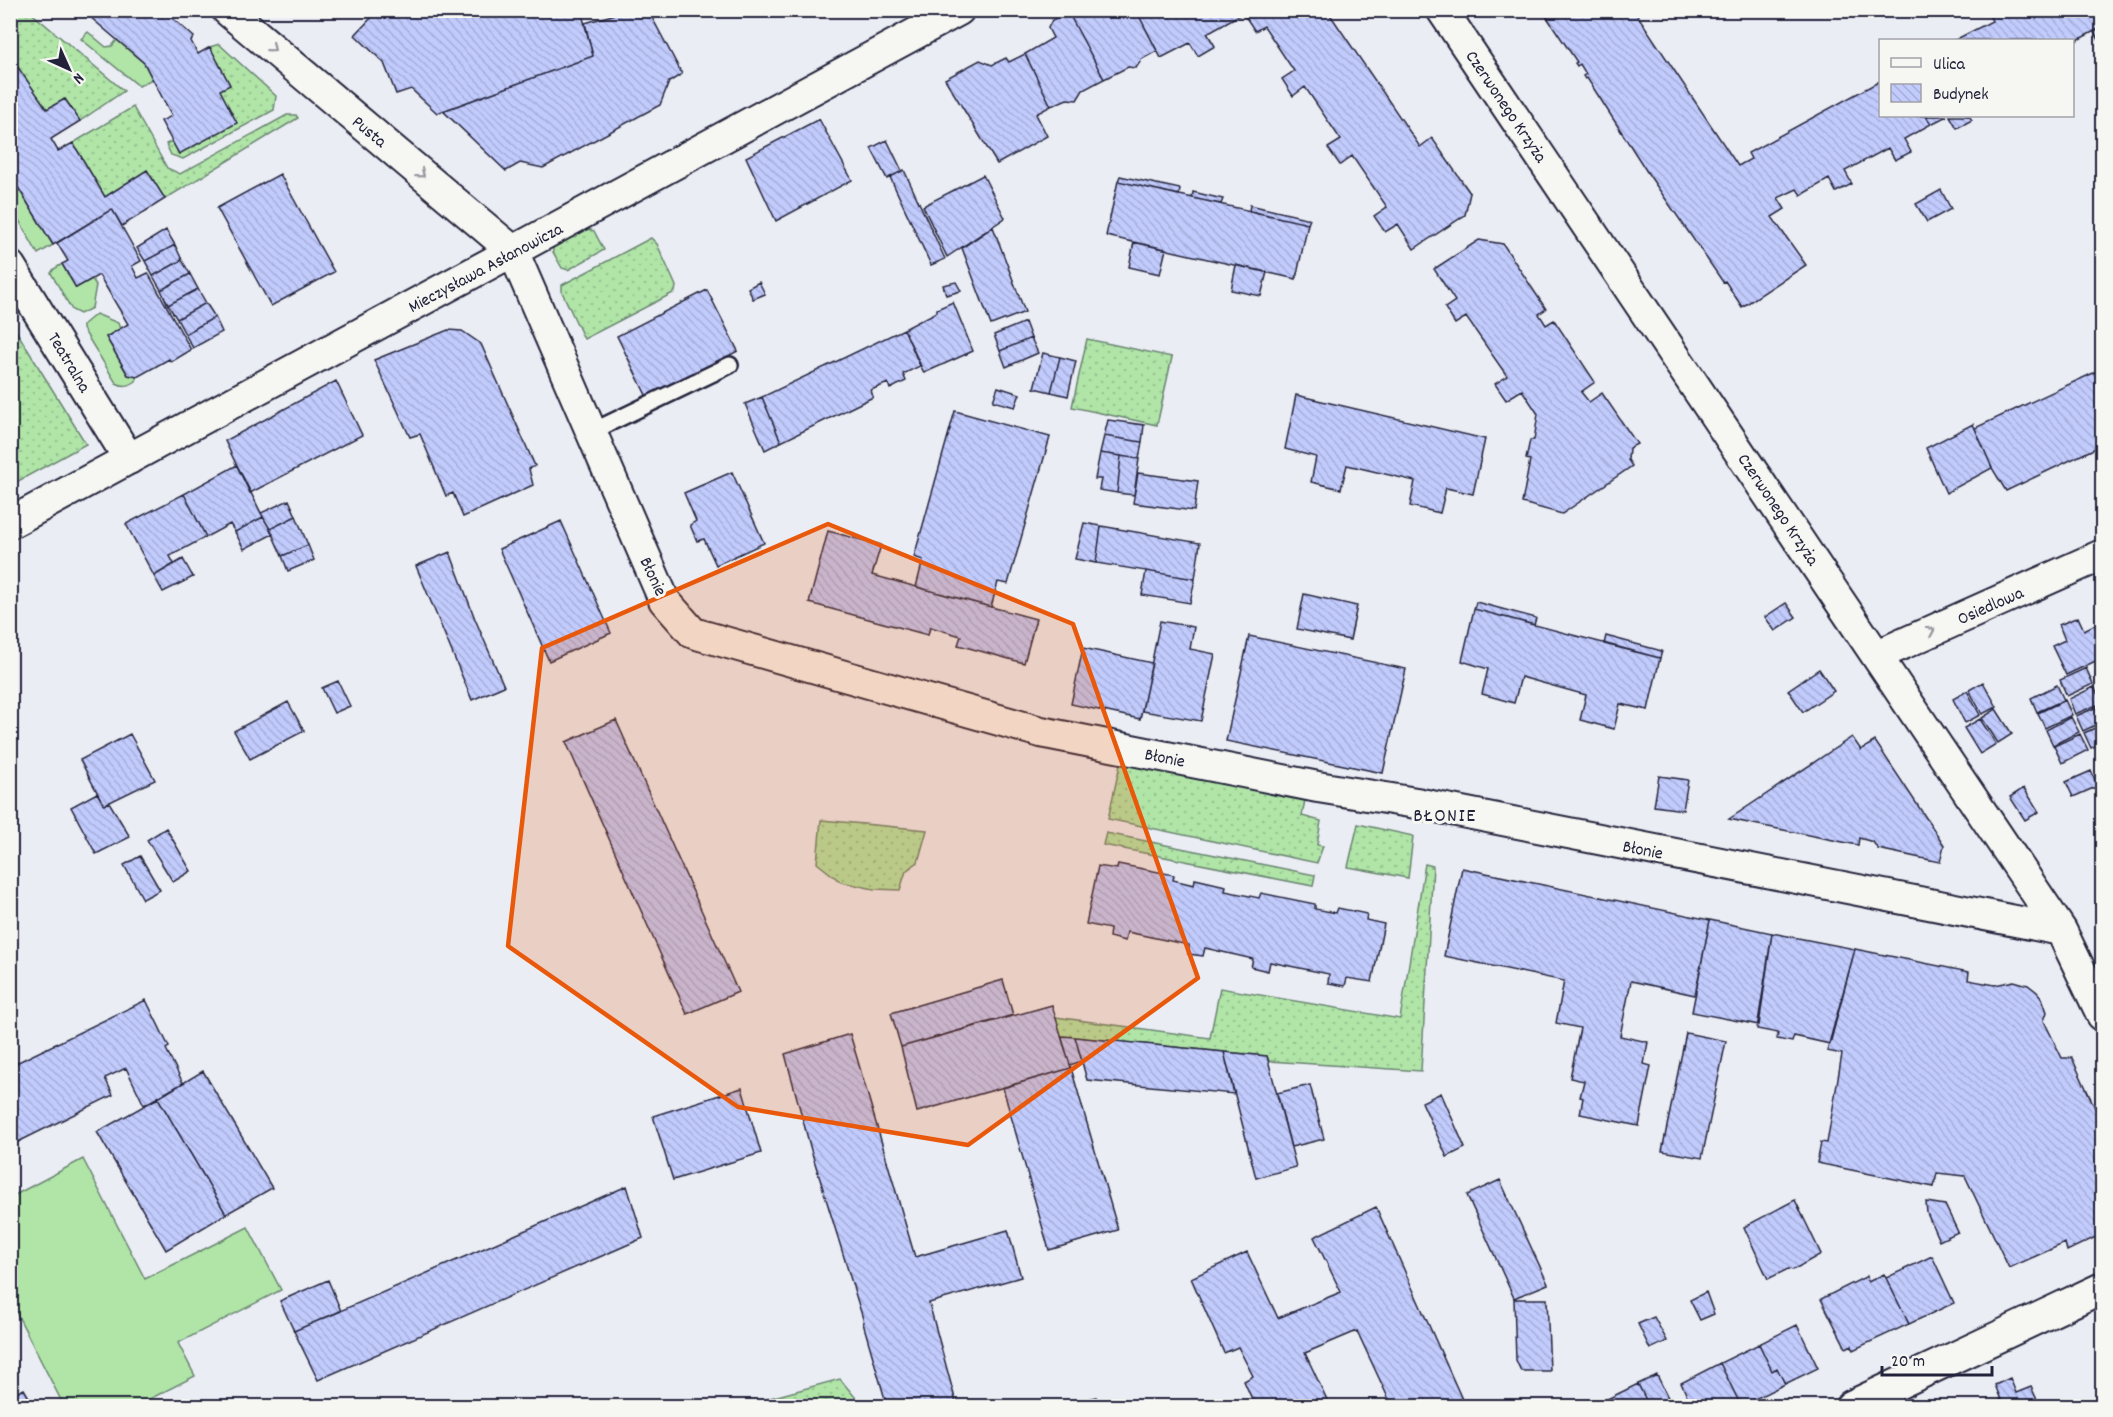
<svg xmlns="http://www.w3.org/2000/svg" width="2113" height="1417" font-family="Dekko,sans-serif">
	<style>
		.grass { fill: url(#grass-dots); stroke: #698471; stroke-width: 1.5 }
		.garden { fill: #b0e5a7; stroke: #698471; stroke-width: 1.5 }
		.building { fill: url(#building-back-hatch); stroke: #22223b; stroke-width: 1.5 }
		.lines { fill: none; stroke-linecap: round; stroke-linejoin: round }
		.lane-casing { stroke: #22223b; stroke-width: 20 }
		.street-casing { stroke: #22223b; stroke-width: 34 }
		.lane { stroke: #f6f6f2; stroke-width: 15 }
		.street { stroke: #f6f6f2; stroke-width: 30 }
		.oneway { stroke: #9797a0 }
		.marked { fill: #e8590c; fill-opacity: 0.2; stroke: #e8590c; stroke-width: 4.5; stroke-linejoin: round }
		.labels { text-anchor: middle; stroke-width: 6; stroke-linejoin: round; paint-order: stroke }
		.street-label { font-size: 18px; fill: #22223b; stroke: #f6f6f2 }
		.neighbourhood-label { font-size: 20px; letter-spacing: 1.5px; fill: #22223b; stroke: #f6f6f2 }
	</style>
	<defs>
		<pattern id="grass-dots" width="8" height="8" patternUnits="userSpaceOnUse" patternTransform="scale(1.5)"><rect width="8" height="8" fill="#b0e5a7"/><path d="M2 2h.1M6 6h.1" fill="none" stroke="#97c491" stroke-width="1.8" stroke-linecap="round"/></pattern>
		<pattern id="building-back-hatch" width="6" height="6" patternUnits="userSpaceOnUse" patternTransform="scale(1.5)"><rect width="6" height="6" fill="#c1cbfc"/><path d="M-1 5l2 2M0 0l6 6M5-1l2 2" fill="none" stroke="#a6aed9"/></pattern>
	</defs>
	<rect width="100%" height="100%" fill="#ebedf4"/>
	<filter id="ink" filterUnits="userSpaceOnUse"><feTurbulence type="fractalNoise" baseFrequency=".0167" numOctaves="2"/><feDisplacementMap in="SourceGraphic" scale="12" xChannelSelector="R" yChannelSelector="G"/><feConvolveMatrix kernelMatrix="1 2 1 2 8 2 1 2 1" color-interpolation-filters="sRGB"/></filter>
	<g filter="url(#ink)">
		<!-- grass -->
		<path class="grass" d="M11 11H29L124 91 80 121 65 99 47 109 11 60Z
			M219 44 276 96 274 110 183 159 171 155 166 144 172 141 179 154 220 90 230 85 210 47Z
			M133 107 167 168 180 174 287 115H296L298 118 165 199 147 170 105 197 73 143Z
			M586 228 594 231 604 250 568 270 562 268 553 252V246Z
			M651 238 657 244 676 286 675 292 584 339 562 292V285Z
			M10 321 86 444 11 485H10Z
			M1087 339 1172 357 1157 425 1072 407Z
			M1121 760 1305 800 1302 816 1321 821 1317 845 1323 846 1317 863 1108 819Z
			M821 820 927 830 918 862 906 871 900 890 874 889 841 882 817 863Z
			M1358 824 1413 836 1408 878 1348 867Z
			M1106 833 1315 875 1313 886 1103 845Z
			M1425 864 1433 866 1421 1071 1269 1061 1267 1056 1061 1036 1055 1017 1210 1038 1220 988 1400 1019Z
			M840 1379 860 1403 861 1406H758L763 1400Z"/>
		<!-- garden -->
		<path class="garden" d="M88 32 106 47 112 46 117 40 144 63 152 79 139 86 81 39Z
			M11 176 53 245 38 254 11 206Z
			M62 264 76 288 92 279 96 285 92 308 80 314 72 310 51 273 54 269Z
			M96 314 118 323 120 329 106 337 128 375 137 377 136 381C129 386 124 387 116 383L83 329V325Z
			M83 1159 145 1279 248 1227 281 1290 178 1343 195 1376 136 1406H64L11 1302V1197Z"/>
		<!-- building -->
		<path class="building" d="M82 10H168L167 13 194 37 191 41 198 54 210 47 230 85 220 90 237 123 179 154 161 121 172 116 144 63Z
			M581 10 593 56 437 113 411 89 396 94 384 63 355 35 371 18 369 10Z
			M620 10H648L682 74 669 82 660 105 543 168 520 163 506 171 443 111 593 56 585 23 612 15Z
			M1071 10H1097L1099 15 1108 10H1136L1157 51 1142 59 1136 68 1128 67 1104 79 1068 12Z
			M1136 10H1327L1420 147 1432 138 1470 193 1465 215 1414 249 1398 224 1385 232 1374 216 1387 207 1352 156 1340 165 1328 148 1341 140 1305 87 1293 96 1282 79 1294 71 1264 26 1255 31 1243 13 1207 33 1215 46 1198 56 1190 43 1161 58Z
			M1542 10H1634L1738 166 1751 159 1748 153 1880 81V116H1926L1931 124 1904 139 1911 152 1895 160 1888 148 1845 171 1852 184 1836 192 1829 179 1801 195 1797 189 1778 198 1785 209 1772 217 1806 265 1742 307 1725 281 1723 282 1649 175 1587 78 1585 79 1583 76 1586 74 1580 64 1577 66 1575 63 1577 62Z
			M1997 10H2102V27L2072 43V40H1955L1992 21 1989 15Z
			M1068 12 1104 79 1083 90 1077 100 1067 99 1051 106 1025 54 1053 38 1048 28 1052 20Z
			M2102 27V38L2099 40 2094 32Z
			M1025 54 1051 106 1036 114 1047 136 997 164 945 79 980 60 992 65 1006 58 1009 62Z
			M10 60 15 63 47 109 65 99 80 121 51 139 58 151 73 143 105 197 147 170 165 199 122 226 112 209 53 245 10 174Z
			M1926 116H1947L1931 124Z
			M1950 116H1969L1972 120 1957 128Z
			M819 119 852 180 776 221 746 157Z
			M887 140 902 171 887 179 871 148Z
			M904 170 945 259 931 265 890 177Z
			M280 174 334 272 271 306 217 208Z
			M983 175 1005 218 947 257 923 206Z
			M1120 176 1180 189 1179 195 1118 181Z
			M1118 181 1308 224 1296 279 1106 236Z
			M1941 190 1951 209 1927 222 1916 204Z
			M1193 192 1223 199 1221 204 1192 198Z
			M1250 205 1310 219 1308 224 1249 211Z
			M112 209 141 261 132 266 138 278 148 273 191 350 171 362 169 359 137 377 128 375 106 337 128 324 99 275 76 288 62 264 68 261 57 243Z
			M993 227 1025 312 991 325 962 248Z
			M166 230 175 245 145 261 137 248Z
			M1479 240 1503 244 1546 309 1539 314 1546 325 1554 320 1595 382 1581 392 1589 402 1602 393 1637 444 1629 448 1628 460 1632 466 1562 514 1522 503 1530 460 1526 459 1530 440H1534L1538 414 1522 390 1506 400 1495 384 1507 376 1466 317 1455 324 1445 308 1455 301 1434 269Z
			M1134 242 1166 249 1160 274 1129 267Z
			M175 245 182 260 153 276 145 261Z
			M182 260 190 274 161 290 153 276Z
			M1236 265 1267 272 1261 296 1231 290Z
			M190 274 198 289 168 305 161 290Z
			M759 282 765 294 753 299 748 288Z
			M956 282 961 291 946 295 943 285Z
			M198 289 206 303 177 319 168 305Z
			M707 290 738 351 647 397 617 336Z
			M953 302 973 351 924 373 904 329 937 312V309Z
			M206 303 215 317 185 334 177 319Z
			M215 317 222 332 193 348 185 334Z
			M1025 322 1031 338 1000 351 994 335Z
			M904 329 920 366 903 374 906 381 890 389 888 383 871 390 873 397 781 442 762 397Z
			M448 330 462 331 481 344 535 466 529 469 533 485 463 517 453 493 446 496 420 434 410 437 374 360Z
			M1031 338 1038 353 1006 367 1000 351Z
			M1043 353 1060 357 1051 392 1034 388Z
			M1060 357 1076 361 1068 396 1051 392Z
			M2102 369V445L2006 491 1992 468 1975 428Z
			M336 381 362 435 250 493 225 441Z
			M998 387 1020 394 1015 407 993 401Z
			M1296 395 1485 439 1473 494 1446 488 1440 513 1410 506 1415 481 1347 465 1341 489 1311 482 1316 457 1285 449Z
			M762 397 781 442 765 450 745 404Z
			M955 411 1050 437 1008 584 998 582 991 607 916 587 923 560 914 557Z
			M1108 420 1144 425 1142 442 1104 436Z
			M1973 424 1992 468 1946 493 1926 448Z
			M1104 436 1142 442 1139 459 1100 453Z
			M1100 453 1121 456 1117 493 1099 490 1101 479H1095Z
			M1121 456 1139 459 1134 495 1117 493Z
			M237 465 263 517 235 532 230 524 206 537 184 494Z
			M732 472 764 543 716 565 704 539 697 541 690 525 696 521 684 493Z
			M1138 473 1198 481 1194 511 1133 503Z
			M184 494 206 537 170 556 174 564 154 576 126 524Z
			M289 500 296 516 270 529 261 513Z
			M296 516 308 545 282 556 270 529Z
			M263 517 273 534 244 549 235 532Z
			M561 521 611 633 549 661 499 549Z
			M1084 523 1101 526 1096 563 1075 559Z
			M1101 526 1200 543 1195 579 1096 563Z
			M828 531 881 545 872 575 1036 619 1024 663 958 645 961 636 930 627 928 635 809 603Z
			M308 545 314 560 288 571 282 556Z
			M450 552 475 619 504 686 472 700 416 566Z
			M183 559 193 577 163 592 154 576Z
			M1146 571 1195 579 1190 603 1142 595Z
			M1304 594 1357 606 1350 640 1297 629Z
			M1476 602 1536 618 1534 625 1474 609Z
			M1786 603 1796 617 1775 631 1765 617Z
			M1474 609 1660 658 1648 710 1620 704 1614 729 1580 720 1586 695 1521 677 1514 703 1482 694 1488 669 1462 661Z
			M2078 617 2084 630 2102 621V658L2066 675 2052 646 2065 640 2059 625Z
			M1160 621 1194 627 1190 649 1215 654 1201 721 1142 711Z
			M1249 636 1406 669 1383 773 1226 741Z
			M1606 636 1662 651 1660 658 1604 644Z
			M1083 648 1152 663 1140 719 1071 704Z
			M2086 668 2093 684 2067 696 2060 680Z
			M1819 669 1834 691 1803 712 1788 690Z
			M338 681 350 706 334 713 322 688Z
			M1983 682 1997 707 1982 714 1969 690Z
			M2057 685 2064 700 2037 712 2031 698Z
			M2094 687 2102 703 2075 714 2069 699Z
			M1967 691 1980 715 1965 723 1953 699Z
			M2065 700 2072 715 2045 728 2038 713Z
			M288 702 304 731 250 759 234 731Z
			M2102 705V722L2083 731 2076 716Z
			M1996 709 2012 734 1998 743 1982 718Z
			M2071 717 2079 732 2053 745 2046 730Z
			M1980 719 1996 744 1980 754 1964 728Z
			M616 720 738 992 687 1014 566 742Z
			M2102 725V743L2091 748 2084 733Z
			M130 734 155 780 104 805 80 760Z
			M2080 734 2088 750 2062 763 2054 746Z
			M1852 737 1861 750 1875 741 1944 845 1940 862 1878 849 1873 842 1859 838 1858 845 1729 819Z
			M2091 771 2098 786 2073 797 2066 782Z
			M1659 776 1688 780 1683 810 1654 806Z
			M2024 788 2039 812 2025 820 2010 797Z
			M97 793 104 805 109 802 130 837 96 854 71 807Z
			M166 828 191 871 173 882 147 840Z
			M140 856 160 890 143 899 124 865Z
			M1118 864 1174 875 1173 880 1194 885 1195 879 1226 886 1225 891 1259 898 1261 893 1315 904V909L1336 913 1338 908 1367 914 1366 920 1384 924 1372 982 1347 978 1345 986 1328 983 1329 974 1270 962 1268 971 1251 967 1253 959 1205 948 1203 956 1188 954 1189 945 1127 932 1125 941 1109 937 1110 929 1086 924 1098 866 1117 869Z
			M1462 868 1710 920 1695 995 1631 981 1620 1036 1648 1042 1644 1064 1651 1066 1639 1126 1580 1114 1583 1098 1580 1097 1584 1081 1570 1078 1580 1028 1556 1023 1564 981 1444 956Z
			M1710 920 1772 933 1759 1025 1692 1012Z
			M1772 933 1855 949 1830 1044 1794 1036 1792 1042 1777 1039 1778 1033 1757 1029Z
			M1855 949 1969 972 1968 980 1995 985 2014 981 2028 985 2037 992 2042 998 2047 1012 2044 1021 2062 1058H2072L2102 1123V1234L2067 1251 2065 1243 2009 1268 1965 1176 1937 1173 1934 1187 1817 1163 1821 1142 1827 1143 1842 1054 1827 1051Z
			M1003 980 1013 1015 901 1047 891 1013Z
			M146 1000 169 1047 166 1049 183 1083 144 1105 126 1068 105 1078 113 1095 10 1146V1066Z
			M1052 1005 1071 1068 917 1112 901 1047Z
			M1686 1033 1726 1041 1702 1158 1662 1151Z
			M850 1034 915 1257 1008 1230 1021 1277 929 1303 957 1406H887L863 1323 864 1322 811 1150 785 1054Z
			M1061 1036 1075 1037 1082 1061 1070 1065Z
			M1075 1037 1224 1052 1234 1094 1087 1080Z
			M1224 1052 1267 1056 1296 1167 1256 1178Z
			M1071 1068 1118 1230 1049 1250 1003 1088Z
			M203 1071 272 1188 226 1214 158 1098Z
			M1310 1085 1324 1139 1291 1147 1277 1093Z
			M742 1088 761 1153 673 1180 653 1116Z
			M1441 1093 1465 1148 1447 1157 1422 1102Z
			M158 1098 226 1214 166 1250 97 1132Z
			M1500 1180 1548 1284 1514 1298 1467 1195Z
			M627 1186 643 1238 318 1380 294 1331Z
			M1795 1200 1821 1254 1793 1270 1788 1269 1768 1279 1744 1227Z
			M1926 1202 1945 1205 1958 1232 1939 1241 1927 1213Z
			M1376 1207 1465 1406H1392L1357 1331 1305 1353 1330 1406H1255L1244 1381 1253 1376 1238 1347 1224 1353 1191 1278 1247 1252 1278 1318 1341 1292 1314 1237Z
			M1932 1256 1954 1303 1909 1324 1886 1278Z
			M1884 1274 1909 1324 1853 1350 1852 1345 1846 1348 1821 1299 1867 1276 1868 1282Z
			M328 1280 341 1311 294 1331 280 1301Z
			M1706 1292 1714 1314 1700 1320 1690 1300Z
			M1514 1299H1547L1550 1371H1521L1516 1360Z
			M1654 1317 1667 1341 1650 1349 1638 1324Z
			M1797 1325 1818 1368 1785 1384 1777 1368 1772 1371 1759 1344Z
			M1759 1344 1772 1371 1777 1368 1785 1384 1741 1406 1720 1363Z
			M1720 1363 1741 1406H1692L1681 1383Z
			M1657 1375 1672 1406H1649L1638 1384Z
			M2010 1378 2016 1393 2031 1387 2040 1406H1989L2001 1400 1995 1385Z
			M1638 1384 1649 1406H1593Z
			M24 1389 34 1406H10V1392L12 1395Z
			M1096 1397 1099 1406H1067V1405Z"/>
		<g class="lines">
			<defs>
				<path id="lane" d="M591 432 730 365"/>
				<path id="street" d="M227 10 513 251 664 600 693 633 1041 732 1318 787 1416 803 2061 930
					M1442 10 2061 930 2102 1015
					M10 266 129 459
					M10 523 959 10
					M1878 655 2102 555
					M1851 1406 2102 1288"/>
			</defs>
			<!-- lane casing -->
			<use href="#lane" class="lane-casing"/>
			<!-- street casing -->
			<use href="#street" class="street-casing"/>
			<!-- lane -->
			<use href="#lane" class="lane"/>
			<!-- street -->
			<use href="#street" class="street"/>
		</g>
		<!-- one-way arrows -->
		<defs><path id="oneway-chevron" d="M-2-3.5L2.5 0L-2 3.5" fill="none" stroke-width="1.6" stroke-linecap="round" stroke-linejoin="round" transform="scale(1.5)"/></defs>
		<g class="oneway">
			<use href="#oneway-chevron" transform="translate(272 48) rotate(40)"/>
			<use href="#oneway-chevron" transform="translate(421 174) rotate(40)"/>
			<use href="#oneway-chevron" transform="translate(1931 631) rotate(-24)"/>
		</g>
	</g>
	<!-- marked area -->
	<path class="marked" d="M828 524 1073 624 1198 978 968 1145 738 1107 508 946 542 648Z"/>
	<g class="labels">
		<!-- street labels -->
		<g class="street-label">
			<text transform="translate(1507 106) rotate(56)" y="6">Czerwonego Krzyża</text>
			<text transform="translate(370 131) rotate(40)" y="6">Pusta</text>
			<text transform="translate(485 267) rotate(-28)" y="6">Mieczysława Asłanowicza</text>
			<text transform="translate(70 362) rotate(59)" y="6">Teatralna</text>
			<text transform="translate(1779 509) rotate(56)" y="6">Czerwonego Krzyża</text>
			<text transform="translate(654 576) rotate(65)" y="6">Błonie</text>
			<text transform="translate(1990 605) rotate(-24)" y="6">Osiedlowa</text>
			<text transform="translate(1165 757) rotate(11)" y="6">Błonie</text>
			<text transform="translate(1643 849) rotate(11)" y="6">Błonie</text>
		</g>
		<!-- neighbourhood labels -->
		<g class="neighbourhood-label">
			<text x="1445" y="821">BŁONIE</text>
		</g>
	</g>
	<!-- margin -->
	<rect width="2113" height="1417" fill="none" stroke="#f6f6f2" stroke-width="36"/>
	<rect x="18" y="18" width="2077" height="1381" fill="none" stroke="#22223b" stroke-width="2" filter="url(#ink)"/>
	<!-- legend -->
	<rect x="1879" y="39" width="195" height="78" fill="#f6f6f2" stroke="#a1a1a9" stroke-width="1.5"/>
	<rect x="1891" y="58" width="30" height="9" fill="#f6f6f2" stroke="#a1a1a9" stroke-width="1.5"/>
	<text x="1933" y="69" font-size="18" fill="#22223b">Ulica</text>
	<rect x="1891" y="84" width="30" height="18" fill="url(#building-back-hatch)" stroke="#a1a1a9" stroke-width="1.5"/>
	<text x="1933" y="99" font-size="18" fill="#22223b">Budynek</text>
	<!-- north arrow -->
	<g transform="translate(69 69) rotate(135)" stroke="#f6f6f2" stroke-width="4.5" paint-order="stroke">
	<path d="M0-4.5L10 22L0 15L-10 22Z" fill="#22223b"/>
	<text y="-9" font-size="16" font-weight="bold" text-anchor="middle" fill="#22223b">N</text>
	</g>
	<!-- scale -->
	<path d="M1882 1366v9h110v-9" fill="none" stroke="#22223b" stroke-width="3"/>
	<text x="1891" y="1366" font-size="18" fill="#22223b" stroke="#f6f6f2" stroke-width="4.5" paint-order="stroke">20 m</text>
</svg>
